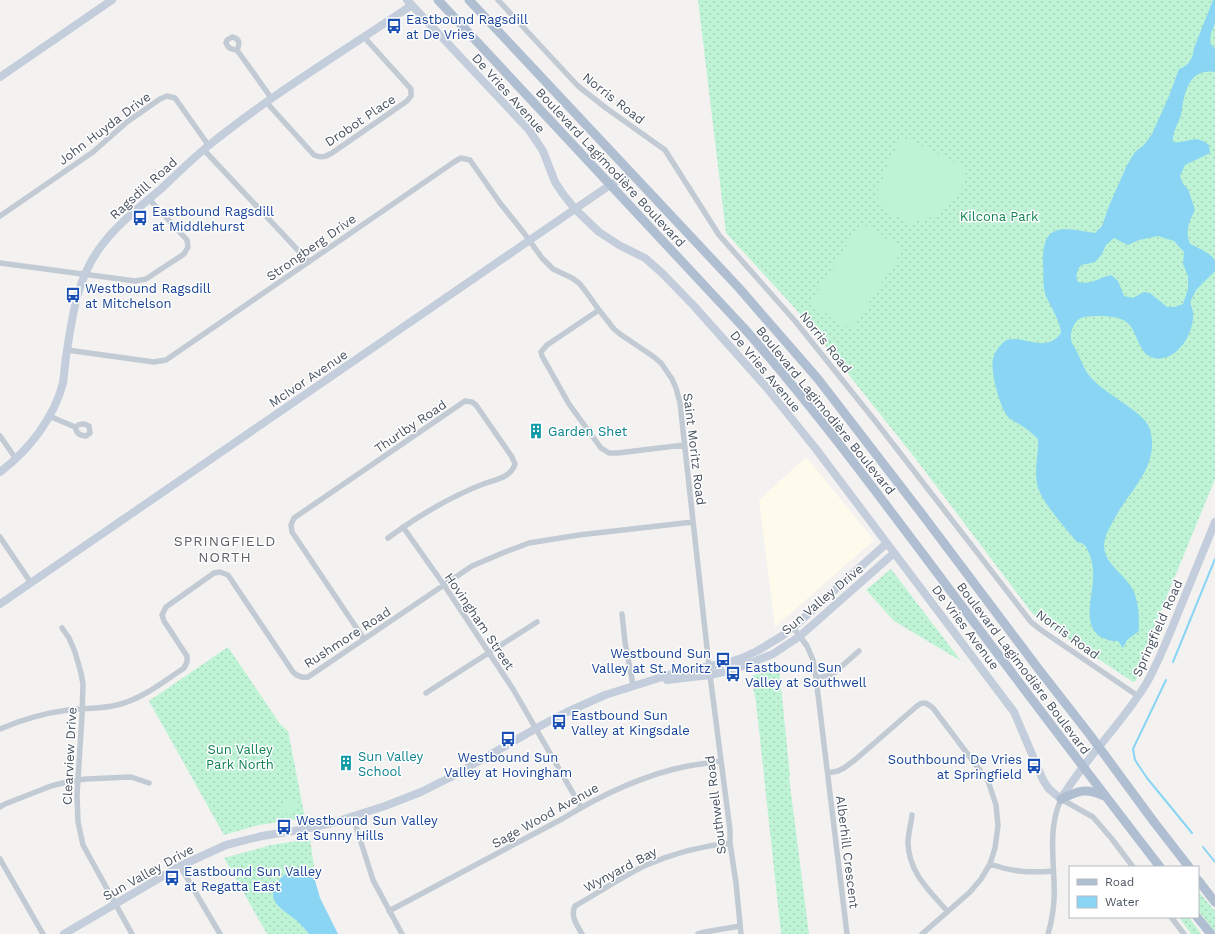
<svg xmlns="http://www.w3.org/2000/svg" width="1215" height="934" font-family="'Work Sans',sans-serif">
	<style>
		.commercial { fill: #fefaec }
		.grass { fill: url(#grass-dots) }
		.garden { fill: #bef3d6 }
		.water { fill: #89d5f3; fill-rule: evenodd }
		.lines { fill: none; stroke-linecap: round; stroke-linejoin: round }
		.stream { stroke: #89d5f3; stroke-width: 2 }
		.street { stroke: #c2cbd4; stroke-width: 5.5 }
		.secondary { stroke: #c3cddb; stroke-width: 8 }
		.primary { stroke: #b0bed2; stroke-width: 9 }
		.labels { text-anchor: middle; stroke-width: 3; stroke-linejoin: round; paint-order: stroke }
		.transit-label { font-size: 13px; fill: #164399; stroke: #fff; text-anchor: start }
		.street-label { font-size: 13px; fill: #485361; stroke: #fff }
		.park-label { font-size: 13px; fill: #118353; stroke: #fff }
		.culture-label { font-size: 13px; fill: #0d838f; stroke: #fff; text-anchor: start }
		.neighbourhood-label { font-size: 14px; letter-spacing: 1px; fill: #5d6167; stroke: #fff }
	</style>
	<defs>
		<pattern id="grass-dots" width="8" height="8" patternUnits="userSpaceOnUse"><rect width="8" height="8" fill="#bef3d6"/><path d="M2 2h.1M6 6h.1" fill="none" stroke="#a5d2ba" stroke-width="1.8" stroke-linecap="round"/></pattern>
	</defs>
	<rect width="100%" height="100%" fill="#f4f2f1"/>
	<!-- commercial -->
	<path class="commercial" d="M806 457 874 540 775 627 759 500Z"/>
	<!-- grass -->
	<path class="grass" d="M698 0H1215V479L1142 657 1136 681 1132 682 1130 680 1041 621 1032 613 915 458 802 316 726 233Z
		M891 569 961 661 894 621 866 590Z
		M228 647 280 724 288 731 305 818 259 825 224 835 149 701Z
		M779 667 790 776 789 777 809 934H781L756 702 751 676Z
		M310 839 314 866 307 873C290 869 289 870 277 882L280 908 298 921 309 934H267L224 858 271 845Z
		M1198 891 1215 911V932L1198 910Z
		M1179 917H1189L1201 934H1191Z"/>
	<!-- garden -->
	<path class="garden" d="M905 138 967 168 962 188 948 205 932 217 911 223 892 214 876 196 887 166 900 140Z
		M861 223 903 249 852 330 810 303Z
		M297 799 300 808 283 815 280 805Z"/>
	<!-- water -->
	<path class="water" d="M1213 0H1215V23L1211 33 1210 43 1215 49V72C1193 69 1187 84 1183 103 1182 107 1182 111 1181 115 1178 124 1172 133 1173 142 1189 144 1194 133 1209 145L1210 153 1185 165 1180 176 1183 184 1188 189 1195 210C1189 222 1185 231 1190 244 1196 247 1213 254 1215 261 1215 264 1215 268 1215 271L1196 290 1190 302C1191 306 1193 310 1193 313 1195 335 1173 368 1149 356 1136 348 1137 326 1123 320 1117 317 1109 316 1102 316 1097 316 1085 316 1081 318 1074 321 1070 332 1071 339 1071 342 1074 346 1076 350 1080 357 1083 367 1088 374 1100 392 1142 410 1149 427 1161 459 1136 485 1120 509 1117 514 1114 520 1111 525 1109 529 1106 534 1105 539 1099 563 1126 573 1134 592 1139 605 1139 617 1139 631L1127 640 1123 648 1118 641C1114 641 1109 641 1106 639 1078 630 1095 592 1093 572 1093 565 1091 557 1088 551 1085 545 1084 543 1077 542 1066 528 1039 500 1037 483 1034 469 1039 453 1038 439 1032 433 1026 428 1019 424 1016 422 1011 420 1009 418 1000 409 990 371 993 359 994 353 1000 345 1005 341 1008 339 1012 339 1016 339 1034 341 1048 350 1061 333 1060 320 1051 308 1046 296 1042 286 1044 274 1043 263 1042 221 1063 228 1095 233L1102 226 1109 206 1127 165 1135 152 1144 145 1152 134 1169 96 1179 69C1189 66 1193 58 1194 48ZM1158 236 1174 241 1184 252 1183 264 1188 276V289L1183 304 1175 307H1167L1150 293 1144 292 1133 298 1124 296 1118 281 1111 275C1098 278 1092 285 1078 282 1075 275 1077 271 1081 265L1095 262 1102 254 1106 245 1114 238 1128 245 1139 240Z
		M294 870 307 873 315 880 320 898 338 934H309C305 929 301 924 296 920 285 911 267 903 275 886 279 878 286 873 294 870Z"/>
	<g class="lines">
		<!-- stream -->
		<path class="stream" d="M1173 662 1215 559
			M1166 680 1133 749 1135 760 1147 778 1192 833
			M1203 847 1215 862"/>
		<!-- street -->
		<path class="street" d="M498 0 578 86 606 108 665 150 719 235 795 321 876 422 1031 622 1041 630 1138 696
			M237 50C240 43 240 39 232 37L227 40 226 43C228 49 232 49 237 50L272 99
			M267 103 314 155C321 158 325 157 332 153L407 101 411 96V89L364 37
			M204 150 309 262
			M0 216 93 152 127 122 160 99 167 96 175 98 209 146
			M0 263 135 281 146 279 184 254 188 247 187 240 149 199
			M599 310 547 345 541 352 542 356 569 404 601 448 609 453H618L684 445
			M67 350 154 362 166 360 454 162 461 158 470 160 500 203 524 233 542 258 553 269 572 278 579 283 584 289 599 310 614 329 620 334 654 357 661 363 672 379 676 388 680 403 710 675 730 830V843L736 883 741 934
			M49 416 75 427C80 423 84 423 89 426L90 433 86 436C79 435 77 434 75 427
			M0 436 16 459
			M403 527 444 585 513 689 581 807
			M0 537 31 583
			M622 614 625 642 633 685
			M793 627 807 646 813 660 816 678 847 934
			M62 628 69 638 75 652 81 673 83 684 82 716 77 795 78 822 83 845 132 934
			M364 639 292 532 291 525 294 518 465 401 472 402 476 405 512 457 515 464C511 477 498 479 486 483 451 496 418 516 388 538
			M816 678 828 676 834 673 859 651
			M426 693 537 622
			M0 729C21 720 45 713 68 710 85 708 101 709 117 705 142 699 163 682 184 668L187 662V656L164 621 162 615 166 607 214 573 220 572 228 575 293 672C298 677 302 678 308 677L472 566 505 552 529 543 579 535 693 522
			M828 773 838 771 844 768 856 759 917 706C924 701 927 703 933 708L988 781 996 805 998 826 995 848 990 864 981 879 970 892 922 934
			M0 807 5 804 51 786 71 781 86 779 131 777 149 783
			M912 815C911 824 908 834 908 843 909 873 929 890 947 911
			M353 817 373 880 402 934
			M0 859 43 934
			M990 864C1012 872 1030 873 1053 871
			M180 866 220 934
			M389 911 562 819C601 795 642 775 688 766 699 764 710 763 721 761
			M1171 917 1184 934
			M582 934C577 925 570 916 575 906 598 893 620 878 644 866 671 854 701 846 730 843
			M698 934 705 932 740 926
			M1048 934C1053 917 1055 899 1054 882 1053 853 1049 826 1061 799L1093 817 1112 839 1133 867"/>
		<!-- secondary -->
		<path class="secondary" d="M407 0 529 130 543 151 555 182 563 194 575 209 599 232 619 245 645 258 662 273 694 306 767 388 816 449 1014 712 1043 780 1049 789 1061 799C1085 758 1121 725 1146 684 1158 663 1167 640 1176 618 1189 586 1202 554 1215 522
			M0 77 112 0
			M0 472C29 450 54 418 63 383 64 374 65 365 66 357 72 319 76 281 99 249 116 225 140 207 162 188 177 174 192 159 208 146 272 94 344 51 412 5
			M0 604 575 209 610 185 631 174
			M667 680 710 675 732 670 753 662 773 654 800 636 894 553
			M64 934 180 866 226 845 262 836 300 830 332 823 385 806 421 792 451 777 542 725 567 712 605 695 678 672 726 663 742 658 757 651 782 636 797 624 887 543"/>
		<!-- primary -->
		<path class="primary" d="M438 0 743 327C810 403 871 485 932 566 1007 667 1083 767 1160 867
			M469 0 739 288 818 379 922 514 1037 667 1090 735 1154 822 1189 867
			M1061 799C1078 791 1086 787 1104 796
			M1198 880 1215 902
			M1197 917 1211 934"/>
	</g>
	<!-- icons -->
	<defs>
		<symbol id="bus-bare" viewBox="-9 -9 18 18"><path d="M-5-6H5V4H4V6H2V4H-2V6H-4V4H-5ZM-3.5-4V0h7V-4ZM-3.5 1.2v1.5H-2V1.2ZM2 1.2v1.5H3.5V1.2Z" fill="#1a4fb4" stroke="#fff" stroke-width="2.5" paint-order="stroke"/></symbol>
		<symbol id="building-bare" viewBox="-9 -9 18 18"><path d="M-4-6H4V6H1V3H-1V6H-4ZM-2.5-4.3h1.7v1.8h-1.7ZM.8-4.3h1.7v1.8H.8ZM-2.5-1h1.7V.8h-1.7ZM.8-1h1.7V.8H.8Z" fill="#0f9aa8" stroke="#fff" stroke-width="2.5" paint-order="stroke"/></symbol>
	</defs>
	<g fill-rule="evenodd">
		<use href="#bus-bare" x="383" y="15" width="22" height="22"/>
		<use href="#bus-bare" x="129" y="207" width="22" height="22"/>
		<use href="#bus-bare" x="62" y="284" width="22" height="22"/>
		<use href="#building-bare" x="525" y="420" width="22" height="22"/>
		<use href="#bus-bare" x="712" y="649" width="22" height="22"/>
		<use href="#bus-bare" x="722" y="663" width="22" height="22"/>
		<use href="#bus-bare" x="548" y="711" width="22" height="22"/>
		<use href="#bus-bare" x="497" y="728" width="22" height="22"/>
		<use href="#building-bare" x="335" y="752" width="22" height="22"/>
		<use href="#bus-bare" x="1023" y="755" width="22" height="22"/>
		<use href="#bus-bare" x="273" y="816" width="22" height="22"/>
		<use href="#bus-bare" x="161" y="867" width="22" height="22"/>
	</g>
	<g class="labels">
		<!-- transit labels -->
		<g class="transit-label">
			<text x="406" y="24">Eastbound Ragsdill<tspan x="406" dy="15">at De Vries</tspan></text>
			<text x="152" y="216">Eastbound Ragsdill<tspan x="152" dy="15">at Middlehurst</tspan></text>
			<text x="85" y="293">Westbound Ragsdill<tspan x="85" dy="15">at Mitchelson</tspan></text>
			<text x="711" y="658" text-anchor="end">Westbound Sun<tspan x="711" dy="15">Valley at St. Moritz</tspan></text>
			<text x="745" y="672">Eastbound Sun<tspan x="745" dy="15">Valley at Southwell</tspan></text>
			<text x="571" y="720">Eastbound Sun<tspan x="571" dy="15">Valley at Kingsdale</tspan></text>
			<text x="508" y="762" text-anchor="middle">Westbound Sun<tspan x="508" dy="15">Valley at Hovingham</tspan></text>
			<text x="1022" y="764" text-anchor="end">Southbound De Vries<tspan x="1022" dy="15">at Springfield</tspan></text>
			<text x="296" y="825">Westbound Sun Valley<tspan x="296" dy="15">at Sunny Hills</tspan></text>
			<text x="184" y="876">Eastbound Sun Valley<tspan x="184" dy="15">at Regatta East</tspan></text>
		</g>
		<!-- street labels -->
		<g class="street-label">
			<text transform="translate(509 93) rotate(48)" y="5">De Vries Avenue</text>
			<text transform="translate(614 98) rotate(38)" y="5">Norris Road</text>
			<text transform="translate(360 120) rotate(-34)" y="5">Drobot Place</text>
			<text transform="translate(104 128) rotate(-37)" y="5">John Huyda Drive</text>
			<text transform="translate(611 167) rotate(47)" y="5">Boulevard Lagimodière Boulevard</text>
			<text transform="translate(143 188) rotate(-42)" y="5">Ragsdill Road</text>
			<text transform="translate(311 247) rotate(-35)" y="5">Strongberg Drive</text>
			<text transform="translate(826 342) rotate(51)" y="5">Norris Road</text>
			<text transform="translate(766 371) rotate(50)" y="5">De Vries Avenue</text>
			<text transform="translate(308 378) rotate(-34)" y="5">McIvor Avenue</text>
			<text transform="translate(826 410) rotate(51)" y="5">Boulevard Lagimodière Boulevard</text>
			<text transform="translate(410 426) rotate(-34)" y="5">Thurlby Road</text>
			<text transform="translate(695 449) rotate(83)" y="5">Saint Moritz Road</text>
			<text transform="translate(822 599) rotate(-40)" y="5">Sun Valley Drive</text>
			<text transform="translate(480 621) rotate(56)" y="5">Hovingham Street</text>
			<text transform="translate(966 627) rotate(53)" y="5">De Vries Avenue</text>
			<text transform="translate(1157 628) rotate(-66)" y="5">Springfield Road</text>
			<text transform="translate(1068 634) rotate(36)" y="5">Norris Road</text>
			<text transform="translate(347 637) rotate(-33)" y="5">Rushmore Road</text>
			<text transform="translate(1024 668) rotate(53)" y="5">Boulevard Lagimodière Boulevard</text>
			<text transform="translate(69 756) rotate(-87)" y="5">Clearview Drive</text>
			<text transform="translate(715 805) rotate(-97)" y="5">Southwell Road</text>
			<text transform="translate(545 815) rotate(-29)" y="5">Sage Wood Avenue</text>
			<text transform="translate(848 852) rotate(83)" y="5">Alberhill Crescent</text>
			<text transform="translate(620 869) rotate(-28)" y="5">Wynyard Bay</text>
			<text transform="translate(148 872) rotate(-29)" y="5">Sun Valley Drive</text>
		</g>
		<!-- park labels -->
		<g class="park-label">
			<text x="999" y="221">Kilcona Park</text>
			<text x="240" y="754">Sun Valley<tspan x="240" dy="15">Park North</tspan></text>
		</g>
		<!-- culture labels -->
		<g class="culture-label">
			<text x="548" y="436">Garden Shet</text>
			<text x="358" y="761">Sun Valley<tspan x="358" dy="15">School</tspan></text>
		</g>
		<!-- neighbourhood labels -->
		<g class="neighbourhood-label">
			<text x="225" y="546">SPRINGFIELD<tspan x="225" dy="16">NORTH</tspan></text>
		</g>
	</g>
	<!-- legend -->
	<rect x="1069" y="866" width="130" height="52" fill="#ffffff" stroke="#b6bac0"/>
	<rect x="1077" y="879" width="20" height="6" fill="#b0bed2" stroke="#b6bac0"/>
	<text x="1105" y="886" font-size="12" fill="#485361">Road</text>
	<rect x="1077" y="896" width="20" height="12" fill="#89d5f3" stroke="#b6bac0"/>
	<text x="1105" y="906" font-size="12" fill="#485361">Water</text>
</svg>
